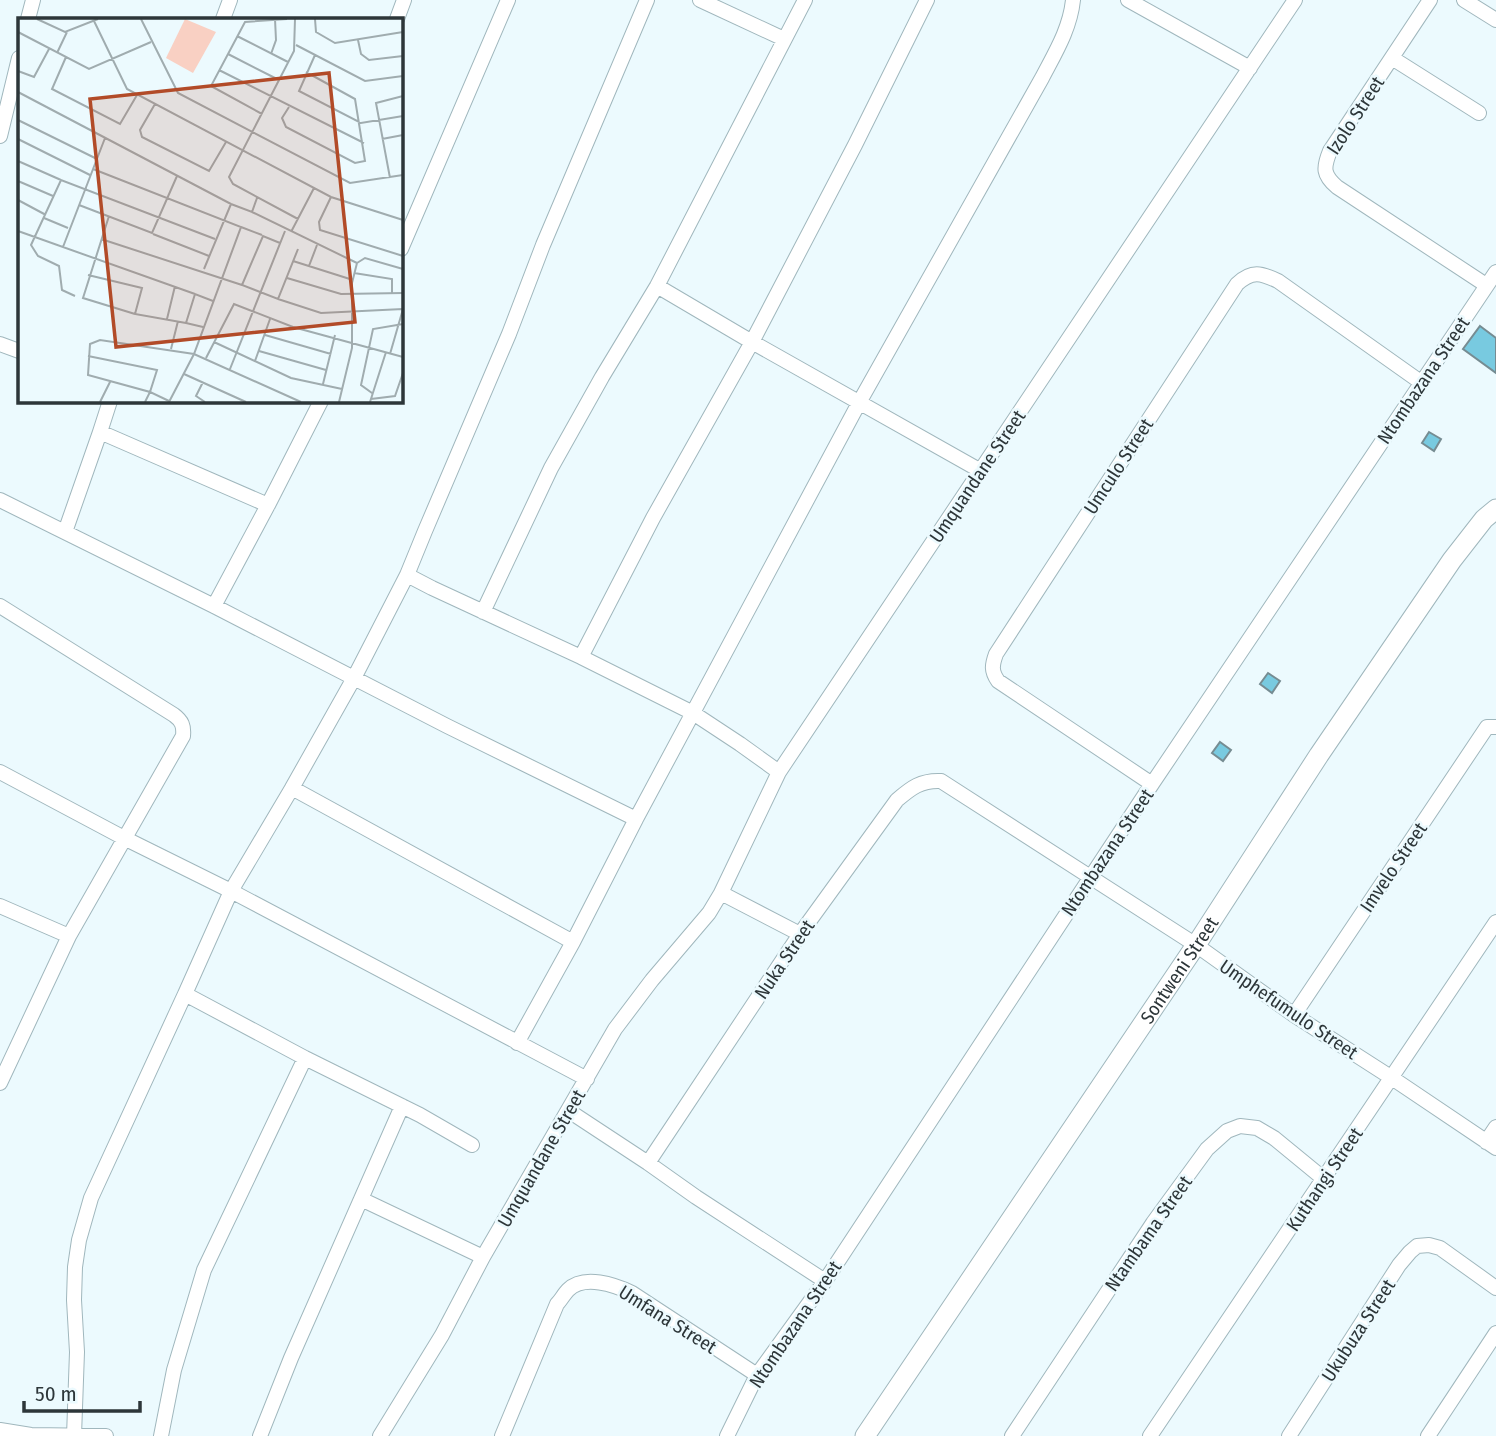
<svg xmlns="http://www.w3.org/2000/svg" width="1496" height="1436" font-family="'Fira Sans Condensed',sans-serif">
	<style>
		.building { fill: #78cae0; stroke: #768c92; stroke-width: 2 }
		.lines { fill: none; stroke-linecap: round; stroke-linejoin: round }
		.street-casing { stroke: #a0b7bd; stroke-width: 16 }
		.secondary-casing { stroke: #a0b7bd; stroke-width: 21 }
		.street { stroke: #fff; stroke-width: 14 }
		.secondary { stroke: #fff; stroke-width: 19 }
		.labels { text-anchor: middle; stroke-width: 5; stroke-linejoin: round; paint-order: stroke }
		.street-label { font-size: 19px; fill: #2d3639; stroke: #ecfafe }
		.inset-road { fill: none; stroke: #a0acaf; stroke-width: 2 }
		.view { fill: #b24b28; fill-opacity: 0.15; stroke: #b24b28; stroke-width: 3.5 }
		.inset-edge { fill: none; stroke: #2d3639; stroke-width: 3.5 }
	</style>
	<rect width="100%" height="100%" fill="#ecfafe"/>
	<!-- building -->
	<path class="building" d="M1480 326 1496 338V373L1463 349Z
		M1429 432 1441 439 1434 451 1422 443Z
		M1268 673 1280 681 1272 693 1260 684Z
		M1220 742 1231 750 1223 761 1212 753Z"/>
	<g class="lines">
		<defs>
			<path id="street" d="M700 0 784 39
				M805 0 657 286 752 342 981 471
				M1128 0 1250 68
				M1430 0 1330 151C1323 168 1323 175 1337 187L1486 285
				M1464 0 1496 20
				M28 19 33 0
				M223 19 230 0
				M397 19 404 0
				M1392 58 1479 113
				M0 136 19 58
				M401 249 508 0
				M0 344 19 351
				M100 432 110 401
				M0 500 214 606 447 726 636 819 860 401 1042 78C1055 53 1070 29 1073 0
				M268 505 321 401
				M65 532 100 432 268 505 214 606
				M407 575 432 588 581 657 693 713 740 744 779 772
				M0 606 174 715C182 721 184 726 183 736L69 936 0 1083
				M483 612 551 468 602 377 657 286
				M581 657 653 518 752 342 855 145 927 0
				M0 772 124 838 231 891 587 1079
				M1152 784 998 681C991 671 992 665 996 654L1237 284C1252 270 1261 273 1278 281L1422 383
				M292 788 354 678 407 575 425 531 509 334 543 245 647 0
				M0 906 69 936
				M800 934 721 893 779 772 1295 0
				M573 942 636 819
				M1294 1015 1487 727H1496
				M569 1111 648 1163 696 1197 825 1281
				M1486 1142 1496 1127
				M472 1145 420 1115 305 1058 185 994 231 891 292 788 573 942 517 1043
				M648 1163 800 934 897 800C911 788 921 780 941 781L1196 945 1294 1015 1392 1078 1496 1148
				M361 1199 483 1257
				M0 1430 31 1435 106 1436
				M74 1436 77 1352 74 1300 75 1267 79 1240 91 1198 185 994
				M161 1436 174 1370 204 1270 305 1058
				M260 1436 291 1358 402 1106
				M380 1436 442 1335 483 1257 615 1029 652 980 709 913 721 893
				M502 1436 557 1304C561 1300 564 1294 568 1290 584 1274 615 1285 632 1293L757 1375
				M727 1436 757 1375 825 1281 1152 784 1496 272
				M1012 1436 1153 1223 1207 1149 1227 1131 1240 1126 1257 1128 1274 1138 1324 1179
				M1150 1436 1496 922
				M1289 1436 1399 1265 1410 1252 1417 1246 1429 1245 1440 1248 1496 1288
				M1428 1436 1496 1333"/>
			<g id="secondary">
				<path id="s1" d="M865 1436 1196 945 1319 755 1452 560 1484 519 1496 509"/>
			</g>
		</defs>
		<!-- street casing -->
		<use href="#street" class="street-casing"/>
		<!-- secondary casing -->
		<use href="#secondary" class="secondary-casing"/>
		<!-- street -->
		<use href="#street" class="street"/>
		<!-- secondary -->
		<use href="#secondary" class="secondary"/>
	</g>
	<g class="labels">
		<!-- street labels -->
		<g class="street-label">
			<text transform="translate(1355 115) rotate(-57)" y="7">Izolo Street</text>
			<text transform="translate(1423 380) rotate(-56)" y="7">Ntombazana Street</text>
			<text transform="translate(1118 466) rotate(-57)" y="7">Umculo Street</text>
			<text transform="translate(977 476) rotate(-56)" y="7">Umquandane Street</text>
			<text transform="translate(1107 852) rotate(-56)" y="7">Ntombazana Street</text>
			<text transform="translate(1393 867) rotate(-56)" y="7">Imvelo Street</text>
			<text transform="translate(784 959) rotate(-56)" y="7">Nuka Street</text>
			<text dy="7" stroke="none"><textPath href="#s1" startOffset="562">Sontweni Street</textPath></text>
			<text transform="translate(1289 1009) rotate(34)" y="7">Umphefumulo Street</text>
			<text transform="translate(541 1158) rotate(-60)" y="7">Umquandane Street</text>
			<text transform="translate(1324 1179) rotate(-56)" y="7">Kuthangi Street</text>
			<text transform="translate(1148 1233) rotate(-55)" y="7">Ntambama Street</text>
			<text transform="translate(668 1319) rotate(32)" y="7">Umfana Street</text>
			<text transform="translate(795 1324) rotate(-56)" y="7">Ntombazana Street</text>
			<text transform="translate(1358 1330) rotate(-57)" y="7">Ukubuza Street</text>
		</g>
	</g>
	<!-- overview -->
	<g transform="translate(18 18)">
		<rect width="385" height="385" fill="#ecfafe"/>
		<path d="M167 1 198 14 175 55 148 40Z" fill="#f9d0c3"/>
		<path class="inset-road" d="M19 1 47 14 80 1M123 1 160 75 332 165 385 157M277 1 276 33 211 159 215 166 280 201M297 1 298 14 317 25 385 14M76 3 109 71 313 179 385 202M0 14 71 51 133 24M219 18 270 44M340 22 343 36 351 42 385 38M278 27 347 63 385 58M39 35 49 14M210 36 261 62M253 36 258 22 257 1M297 37 281 73 343 105 385 98M48 39 34 71 102 106 119 77M201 52 346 125M0 53 16 59 31 31M0 74 213 186 234 194 239 180M137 86 122 112 124 119 191 153 208 124M271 89 264 100 268 109 337 145 347 143 337 81 288 54M244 96 193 68 227 4 269 1M0 102 79 141M0 121 72 157M364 121 385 117M0 143 43 162M75 151 223 209 176 336 151 384M372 160 358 85 385 78M0 163 35 178M313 179 301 204 302 212 385 238M0 182 28 197M61 187 134 215 159 158M234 194 339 245M91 198 65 280 117 296M26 200 50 210M223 209 244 217M0 213 177 276M273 214 296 170M135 216 191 238M83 221 224 267M262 225 245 218 224 267 260 281 280 231M45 229 87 120M275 243 335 262M339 245 347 240 385 251M291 248 299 227M186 251 213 186M336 255 374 261V275M70 257 124 270 117 296 168 305M269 260 323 276 385 275M57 278 44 272 41 248 20 238 13 227 43 162 197 221M260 281 303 295 385 291M149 301 157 268M185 309 168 305 177 276 195 283M247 317 313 336M196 324 273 360 324 371M153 331 160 303M241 333 308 352M372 336 385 291M70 338 139 352 132 374 151 383M188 340 216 286 275 309 385 339M237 343 252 301M212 351 267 213M166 356 228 384M185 364 178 378 187 384M305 366 317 317M354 375 343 367 355 311 385 306M353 381 377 378 385 355M82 384 92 364M127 384 132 374 70 357 72 326 82 322 176 336 283 384M321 384 334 330V265L339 245M352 384 368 334"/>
		<path class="view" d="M311 55 337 304 98 329 72 81Z"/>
		<rect width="385" height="385" class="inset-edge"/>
	</g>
	<!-- scale -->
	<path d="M24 1401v10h116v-10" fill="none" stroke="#2d3639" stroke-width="3.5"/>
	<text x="35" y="1401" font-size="21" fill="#2d3639" stroke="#ecfafe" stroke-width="5" paint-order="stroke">50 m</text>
</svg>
